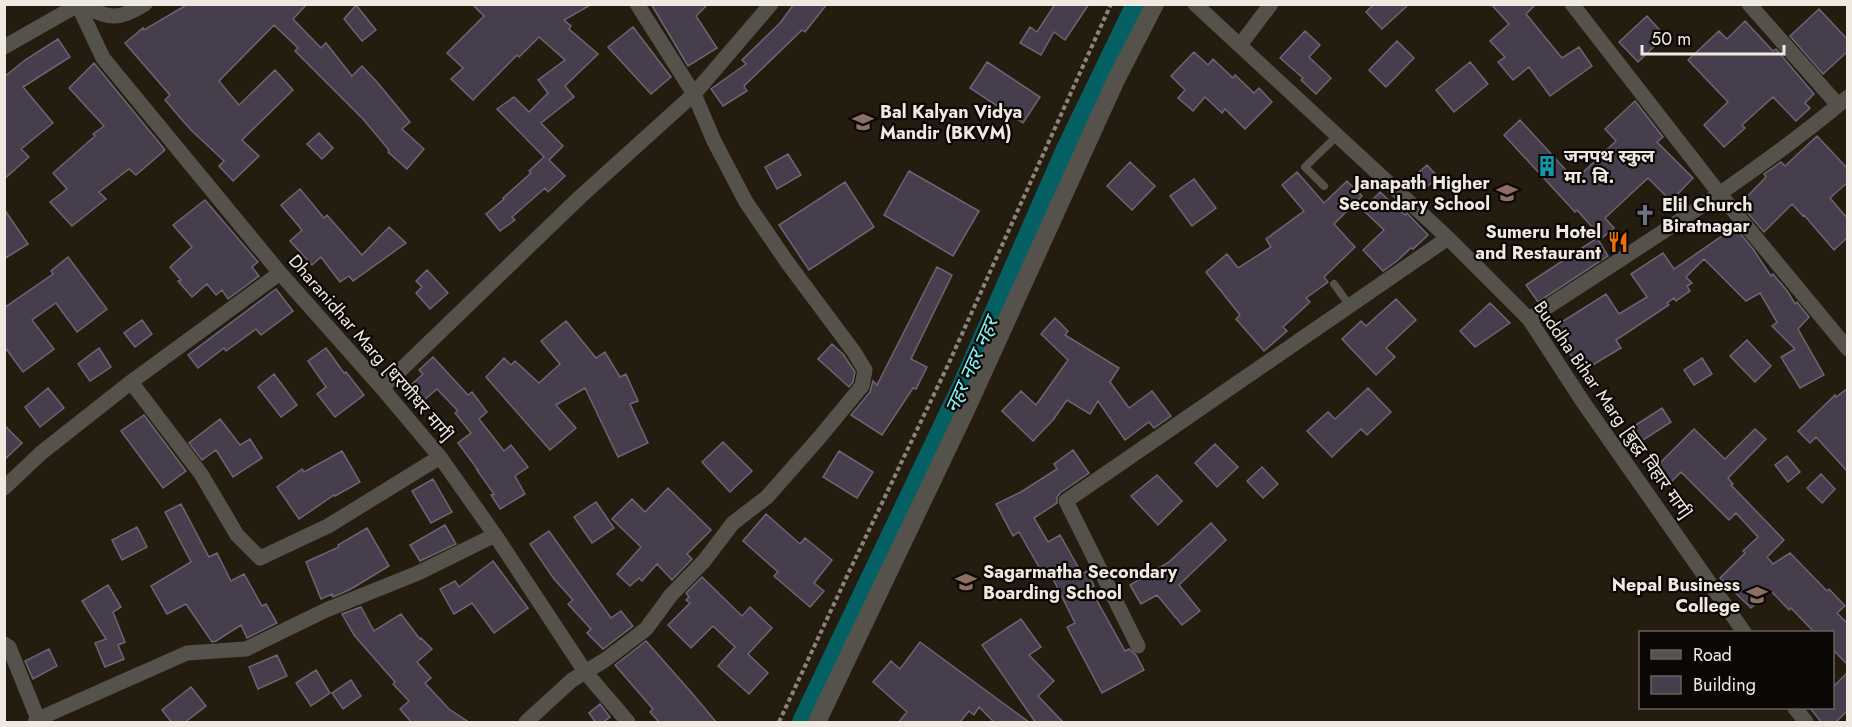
<svg xmlns="http://www.w3.org/2000/svg" width="1852" height="727" font-family="Jost,'Noto Sans Devanagari',sans-serif">
	<style>
		.lines { fill: none; stroke-linecap: round; stroke-linejoin: round }
		.canal { stroke: #056064; stroke-width: 20 }
		.building { fill: #463e4c; stroke: #6e6474; stroke-width: 1.5 }
		.path { stroke: #8c847a; stroke-width: 4; stroke-dasharray: 4.5 3; stroke-linecap: butt }
		.service { stroke: #55524b; stroke-width: 8 }
		.minor { stroke: #55524b; stroke-width: 15 }
		.tertiary { stroke: #55524b; stroke-width: 18 }
		.labels { text-anchor: middle; stroke-width: 4.5; stroke-linejoin: round; paint-order: stroke }
		.poi-label { font-size: 18px; font-weight: bold; fill: #f0e9e1; stroke: #0b0704; text-anchor: start }
		.street-label { font-size: 18px; fill: #f0e9e1; stroke: #0b0704 }
		.water-label { font-size: 20px; font-style: italic; fill: #7ef0f6; stroke: #0b0704 }
	</style>
	<rect width="100%" height="100%" fill="#251c10"/>
	<g class="lines">
		<!-- canal -->
		<path class="canal" d="M802 722 962 386 1066 149 1136 4"/>
	</g>
	<!-- building -->
	<path class="building" d="M188 4H307L293 19 321 48 326 43 352 76 362 66 377 82 410 122 402 129 424 149 407 169 388 152 389 150 363 119 295 51 298 48 274 25 219 81 239 105 275 70 293 90 242 140 259 156 233 181 219 166 224 161 190 129 165 100 170 95 125 43 143 28 144 30Z
		M472 4H592L564 20 571 26 569 29 598 54 565 86 574 97 541 123 563 146 549 160 565 176 548 192 545 188 512 217 515 220 500 231 486 214 504 199 503 198 531 173 529 171 544 157 497 109 514 97 529 112 548 93 538 80 565 60 539 37 519 57 517 55 473 100 451 79 463 68 447 53 484 16Z
		M651 4H708L696 16 717 48 688 66Z
		M794 4H827L805 32 802 30 744 86 747 91 723 106 711 89 746 64 742 60 780 23Z
		M1055 4H1089L1065 40 1054 32 1041 55 1020 43 1030 27 1037 32Z
		M1374 4H1409L1382 29 1366 12Z
		M1491 4H1536L1526 14 1562 58 1579 47 1592 66 1550 96 1529 67 1513 80 1498 62 1505 57 1490 41 1509 24Z
		M356 5 376 30 362 41 344 19Z
		M1819 9 1848 40V51L1823 74 1790 36Z
		M1647 16 1665 36 1638 62 1619 42Z
		M1745 21 1773 51 1776 49 1814 94 1805 103 1810 108 1796 121 1773 97 1742 125 1745 128 1724 147 1704 125 1728 102 1688 60 1719 31 1727 39Z
		M633 27 671 77 651 94 608 47Z
		M1305 31 1320 45 1309 57 1331 78 1316 94 1301 80 1303 78 1280 58Z
		M58 39 70 57 23 87 53 123 21 149 29 157 4 179V77L25 60Z
		M1397 41 1414 58 1386 87 1369 70Z
		M1194 52 1208 65 1213 59 1233 78 1235 75 1254 93 1259 88 1272 102 1245 129 1225 109 1222 113 1205 97 1193 111 1178 98 1185 90 1171 76Z
		M987 62 1040 97 1023 123 970 88Z
		M1470 62 1488 84 1454 112 1436 90Z
		M94 63 165 150 136 175 129 169 99 192 106 199 72 226 50 202 67 189 53 173 95 136 93 134 104 126 69 88Z
		M1635 101 1663 137 1657 142 1693 178 1671 201 1648 178 1605 218 1614 228 1602 238 1577 210 1575 212 1504 135 1520 120 1575 180 1616 141 1605 129Z
		M319 133 333 148 322 159 307 144Z
		M1817 136 1848 169V182L1830 198 1848 219V237L1834 250 1804 215 1803 216 1792 204 1764 232 1740 204 1766 177 1764 174 1781 162 1785 166Z
		M788 154 801 175 777 189 765 167Z
		M1130 162 1155 186 1132 210 1107 186Z
		M1427 165 1438 177 1423 190 1412 178Z
		M909 171 979 211 953 256 884 215Z
		M1297 172 1324 203 1347 181 1362 196 1334 224 1355 247 1324 277 1328 282 1306 298 1310 302 1283 327 1287 331 1264 351 1236 319 1240 315 1206 272 1227 254 1238 268 1271 247 1266 239 1304 211 1282 185Z
		M1194 179 1216 208 1192 226 1170 196Z
		M845 182 874 227 809 270 779 225Z
		M300 189 324 218 327 215 362 255 389 227 406 243 353 281 349 276 340 282 321 257 312 265 290 241 302 230 281 205Z
		M1380 192 1405 215 1407 213 1428 235 1413 249 1411 248 1397 261 1383 271 1363 250 1384 230 1363 210Z
		M205 200 258 262 252 267 259 276 228 299 222 290 216 295 207 284 192 297 178 281 181 280 170 267 192 247 173 225Z
		M4 209 28 244 4 259Z
		M1735 227 1753 249 1771 276 1773 274 1788 292 1795 304 1797 302 1809 317 1798 329 1824 375 1800 388 1781 357 1795 349 1772 326 1777 322 1760 293 1746 301 1704 259 1686 277 1692 283 1687 286 1690 291 1676 301 1674 298 1667 303 1669 305 1616 340 1621 348 1581 372 1562 341 1558 344 1549 330 1606 294 1619 314 1647 297 1631 274 1663 253 1674 269Z
		M1597 238 1608 256 1538 302 1526 285Z
		M68 257 107 309 77 332 56 303 32 320 54 349 23 372 4 346V308L53 274 51 271Z
		M937 267 952 275 911 359 927 367 916 389 913 388 882 435 851 415 870 392 873 381 877 385Z
		M427 270 448 293 430 309 416 293 422 287 416 281Z
		M276 289 293 311 261 335 256 329 226 351 224 348 198 368 188 355Z
		M1396 299 1416 320 1386 348 1395 357 1376 375 1342 339 1361 321 1366 326Z
		M1490 303 1510 323 1475 347 1460 331Z
		M1055 318 1068 331 1065 335 1119 368 1110 382 1129 408 1152 391 1171 416 1154 428 1149 422 1125 440 1098 401 1090 414 1067 400 1053 420 1033 441 1002 411 1021 391 1036 405 1068 360 1041 334Z
		M142 320 152 334 135 347 124 333Z
		M566 321 596 358 605 352 620 377 626 374 638 401 630 404 648 443 618 457 585 388 556 405 576 428 550 450 486 377 504 358 511 365 515 361 539 383 560 364 541 341Z
		M1747 340 1771 366 1755 382 1730 356Z
		M832 344 843 354 855 372 853 382 849 387 818 359Z
		M99 348 111 367 90 381 78 364Z
		M326 348 344 373 346 372 364 395 335 417 317 394 326 387 308 361Z
		M433 357 468 395 472 392 487 412 479 419 504 451 511 445 528 467 515 476 525 494 500 509 491 495 494 494 477 470H478L458 443 471 433 455 413 458 411 437 389 424 400 411 385 423 374 419 370Z
		M1702 358 1712 374 1694 385 1684 370Z
		M274 374 297 405 281 417 258 387Z
		M48 388 64 408 40 427 25 407Z
		M1368 388 1391 412 1367 435 1361 429 1332 457 1307 431 1328 412 1335 419Z
		M1848 388V472L1816 437 1810 443 1798 431 1835 395 1836 397Z
		M1662 408 1671 422 1637 444 1628 430Z
		M144 415 186 471 163 488 121 431Z
		M220 419 240 445 250 439 262 458 233 477 216 450 202 460 189 443Z
		M4 425 22 443 4 460Z
		M1694 429 1725 459 1755 429 1766 439 1728 478 1733 484 1731 485 1784 540 1767 557 1773 564 1790 553 1827 591 1829 589 1845 606 1837 613 1848 624V665L1833 650V633H1815L1791 608 1789 610 1770 590 1751 608 1720 578 1745 553 1743 551 1758 537 1736 513 1729 520 1681 472 1666 487 1651 472Z
		M723 442 752 471 730 492 702 462Z
		M1215 444 1238 467 1217 487 1195 463Z
		M1073 450 1089 473 1060 493 1057 497V503L1034 518 1048 542 1060 535 1082 574 1087 571 1094 586 1090 588 1125 651 1129 649 1136 655 1144 670 1102 693 1067 627 1075 623 1049 571 1043 574 1019 532 1013 536 996 504 1021 492 1057 469 1054 464Z
		M342 451 360 482 335 496 334 495 299 519 277 487 302 469 304 472Z
		M839 451 873 472 857 498 823 477Z
		M1787 456 1800 472 1788 482 1775 465Z
		M1262 467 1278 484 1263 498 1247 481Z
		M1821 474 1835 489 1822 503 1807 488Z
		M1157 475 1182 501 1158 525 1131 496Z
		M433 479 452 512 431 523 412 491Z
		M668 488 711 530 687 554 692 559 672 580 657 564 642 581 639 578 630 586 617 574 641 547 612 519 632 499 645 512Z
		M596 502 614 528 592 543 574 517Z
		M181 504 209 557 217 553 231 581 244 574 262 606 266 604 277 623 247 638 241 625 216 641 212 642 186 604 167 614 151 586 191 562 165 512Z
		M766 514 800 544 805 538 832 560 814 583 824 591 810 607 774 576 778 572 743 541Z
		M1211 523 1226 540 1179 585 1200 611 1182 625 1157 595 1141 604 1130 585 1169 562Z
		M445 525 456 544 420 561 410 545Z
		M137 527 147 547 122 560 112 540Z
		M367 528 389 566 351 589 333 597 332 594 321 599 306 562 339 547 338 545Z
		M549 531 611 618 621 611 633 626 603 649 587 633 591 629 568 604 573 600 554 579 530 544Z
		M493 561 528 608 494 633 472 603 454 614 440 589 455 581 459 587Z
		M702 577 742 616 750 607 772 628 748 654 768 673 749 694 718 666 735 647 713 626 691 648 668 625 690 603 686 600 689 597 686 593Z
		M108 585 121 607 113 612 125 642 118 645 124 659 105 667 95 643 106 639 82 601Z
		M361 607 374 631 401 614 420 639 421 638 432 649 417 662 431 678 425 683 449 709 470 723H412L400 709 409 701 393 684 395 682 354 635 342 614Z
		M1021 619 1041 647 1029 655 1054 681 1038 696 1064 723H1036L982 645Z
		M646 641 691 692 717 723H660L650 712 653 709 615 665Z
		M920 642 1030 723H995L979 707 974 715 969 711 959 723H898L907 712 873 682 891 661 900 669Z
		M49 649 57 666 33 679 25 661Z
		M277 655 287 676 258 689 249 667Z
		M316 670 330 693 311 706 296 683Z
		M1848 672V710L1835 723H1822L1810 708H1833V687Z
		M351 680 361 696 343 709 332 693Z
		M191 687 206 706 184 723H172L162 710Z
		M600 704 610 717 602 723H596L589 713Z"/>
	<g class="lines">
		<!-- path -->
		<path class="path" d="M779 722 848 574 948 365 1111 4"/>
		<!-- service -->
		<path class="service" d="M1324 186 1305 167 1338 135
			M1334 284 1350 306"/>
		<!-- minor -->
		<path class="minor" d="M78 4C109 17 115 23 145 4
			M1195 4 1448 238 1529 319 1583 402 1744 632
			M1572 4 1719 193 1848 349
			M1749 4 1838 105
			M78 5 103 58 280 273 382 388 440 457 495 535 586 673 628 722
			M1240 45 1271 4
			M4 47 78 5
			M1529 319C1637 248 1749 180 1848 97
			M131 382 201 474 237 535 260 558 328 526 440 457
			M382 388 580 197 694 94 771 4
			M4 488 41 453 131 382 280 273
			M4 644 9 647 38 719
			M1138 646 1066 501 1448 238
			M1795 708 1806 722
			M35 722 38 719 187 653 246 649 326 610 418 573 495 535
			M526 722 572 680 605 660 646 629 671 595 704 561 733 523 767 497 819 438 862 386 865 370 854 352 787 262 746 202 714 141 694 94 637 4"/>
		<!-- tertiary -->
		<path class="tertiary" d="M817 722 965 412 1115 82 1155 4"/>
	</g>
	<!-- icons -->
	<defs>
		<symbol id="school-bare" viewBox="-9 -9 18 18"><path d="M0-5L7-2L0 1L-7-2ZM-4 1L0 2.5L4 1V4Q0 6-4 4Z" fill="#8d6e63" stroke="#0b0704" stroke-width="2.5" paint-order="stroke"/></symbol>
		<symbol id="building-bare" viewBox="-9 -9 18 18"><path d="M-4-6H4V6H1V3H-1V6H-4ZM-2.5-4.3h1.7v1.8h-1.7ZM.8-4.3h1.7v1.8H.8ZM-2.5-1h1.7V.8h-1.7ZM.8-1h1.7V.8H.8Z" fill="#0f9aa8" stroke="#0b0704" stroke-width="2.5" paint-order="stroke"/></symbol>
		<symbol id="church-bare" viewBox="-9 -9 18 18"><path d="M-1.2-6h2.4v3.5h3.3v2.4h-3.3V6h-2.4V-.1h-3.3v-2.4h3.3Z" fill="#6b7280" stroke="#0b0704" stroke-width="2.5" paint-order="stroke"/></symbol>
		<symbol id="restaurant-bare" viewBox="-9 -9 18 18"><path d="M-5-6h1v4h1v-4h1v4h1v-4h1v5L-1.5 .5V6h-2V.5L-5-1ZM5-6V6H3V1.5H1.5Q1.5-4 5-6Z" fill="#e8710a" stroke="#0b0704" stroke-width="2.5" paint-order="stroke"/></symbol>
	</defs>
	<g fill-rule="evenodd">
		<use href="#school-bare" x="848" y="107" width="30" height="30"/>
		<use href="#building-bare" x="1532" y="151" width="30" height="30"/>
		<use href="#school-bare" x="1492" y="178" width="30" height="30"/>
		<use href="#church-bare" x="1630" y="200" width="30" height="30"/>
		<use href="#restaurant-bare" x="1603" y="227" width="30" height="30"/>
		<use href="#school-bare" x="951" y="567" width="30" height="30"/>
		<use href="#school-bare" x="1742" y="580" width="30" height="30"/>
	</g>
	<g class="labels">
		<!-- poi labels -->
		<g class="poi-label">
			<text x="880" y="118">Bal Kalyan Vidya<tspan x="880" dy="21">Mandir (BKVM)</tspan></text>
			<text x="1564" y="162">जनपथ स्कुल<tspan x="1564" dy="21">मा. वि.</tspan></text>
			<text x="1490" y="189" text-anchor="end">Janapath Higher<tspan x="1490" dy="21">Secondary School</tspan></text>
			<text x="1662" y="211">Elil Church<tspan x="1662" dy="21">Biratnagar</tspan></text>
			<text x="1601" y="238" text-anchor="end">Sumeru Hotel<tspan x="1601" dy="21">and Restaurant</tspan></text>
			<text x="983" y="578">Sagarmatha Secondary<tspan x="983" dy="21">Boarding School</tspan></text>
			<text x="1740" y="591" text-anchor="end">Nepal Business<tspan x="1740" dy="21">College</tspan></text>
		</g>
		<!-- street labels -->
		<g class="street-label">
			<text transform="translate(371 348) rotate(49)" y="6">Dharanidhar Marg [धरणीधर मार्ग]</text>
			<text transform="translate(1613 410) rotate(55)" y="6">Buddha Bihar Marg [बुद्ध विहार मार्ग]</text>
		</g>
		<!-- water labels -->
		<g class="water-label">
			<text transform="translate(971 365) rotate(-66)" y="7">नहर नहर नहर</text>
		</g>
	</g>
	<!-- border -->
	<rect width="1852" height="727" fill="none" stroke="#f0e9e1" stroke-width="12"/>
	<!-- legend -->
	<rect x="1639" y="631" width="195" height="78" fill="#0b0704" stroke="#67615c" stroke-width="1.5"/>
	<rect x="1651" y="650" width="30" height="9" fill="#55524b" stroke="#67615c" stroke-width="1.5"/>
	<text x="1693" y="661" font-size="18" fill="#f0e9e1">Road</text>
	<rect x="1651" y="676" width="30" height="18" fill="#463e4c" stroke="#67615c" stroke-width="1.5"/>
	<text x="1693" y="691" font-size="18" fill="#f0e9e1">Building</text>
	<!-- scale -->
	<path d="M1642 45v9h142v-9" fill="none" stroke="#f0e9e1" stroke-width="3"/>
	<text x="1651" y="45" font-size="18" fill="#f0e9e1" stroke="#0b0704" stroke-width="4.5" paint-order="stroke">50 m</text>
</svg>
